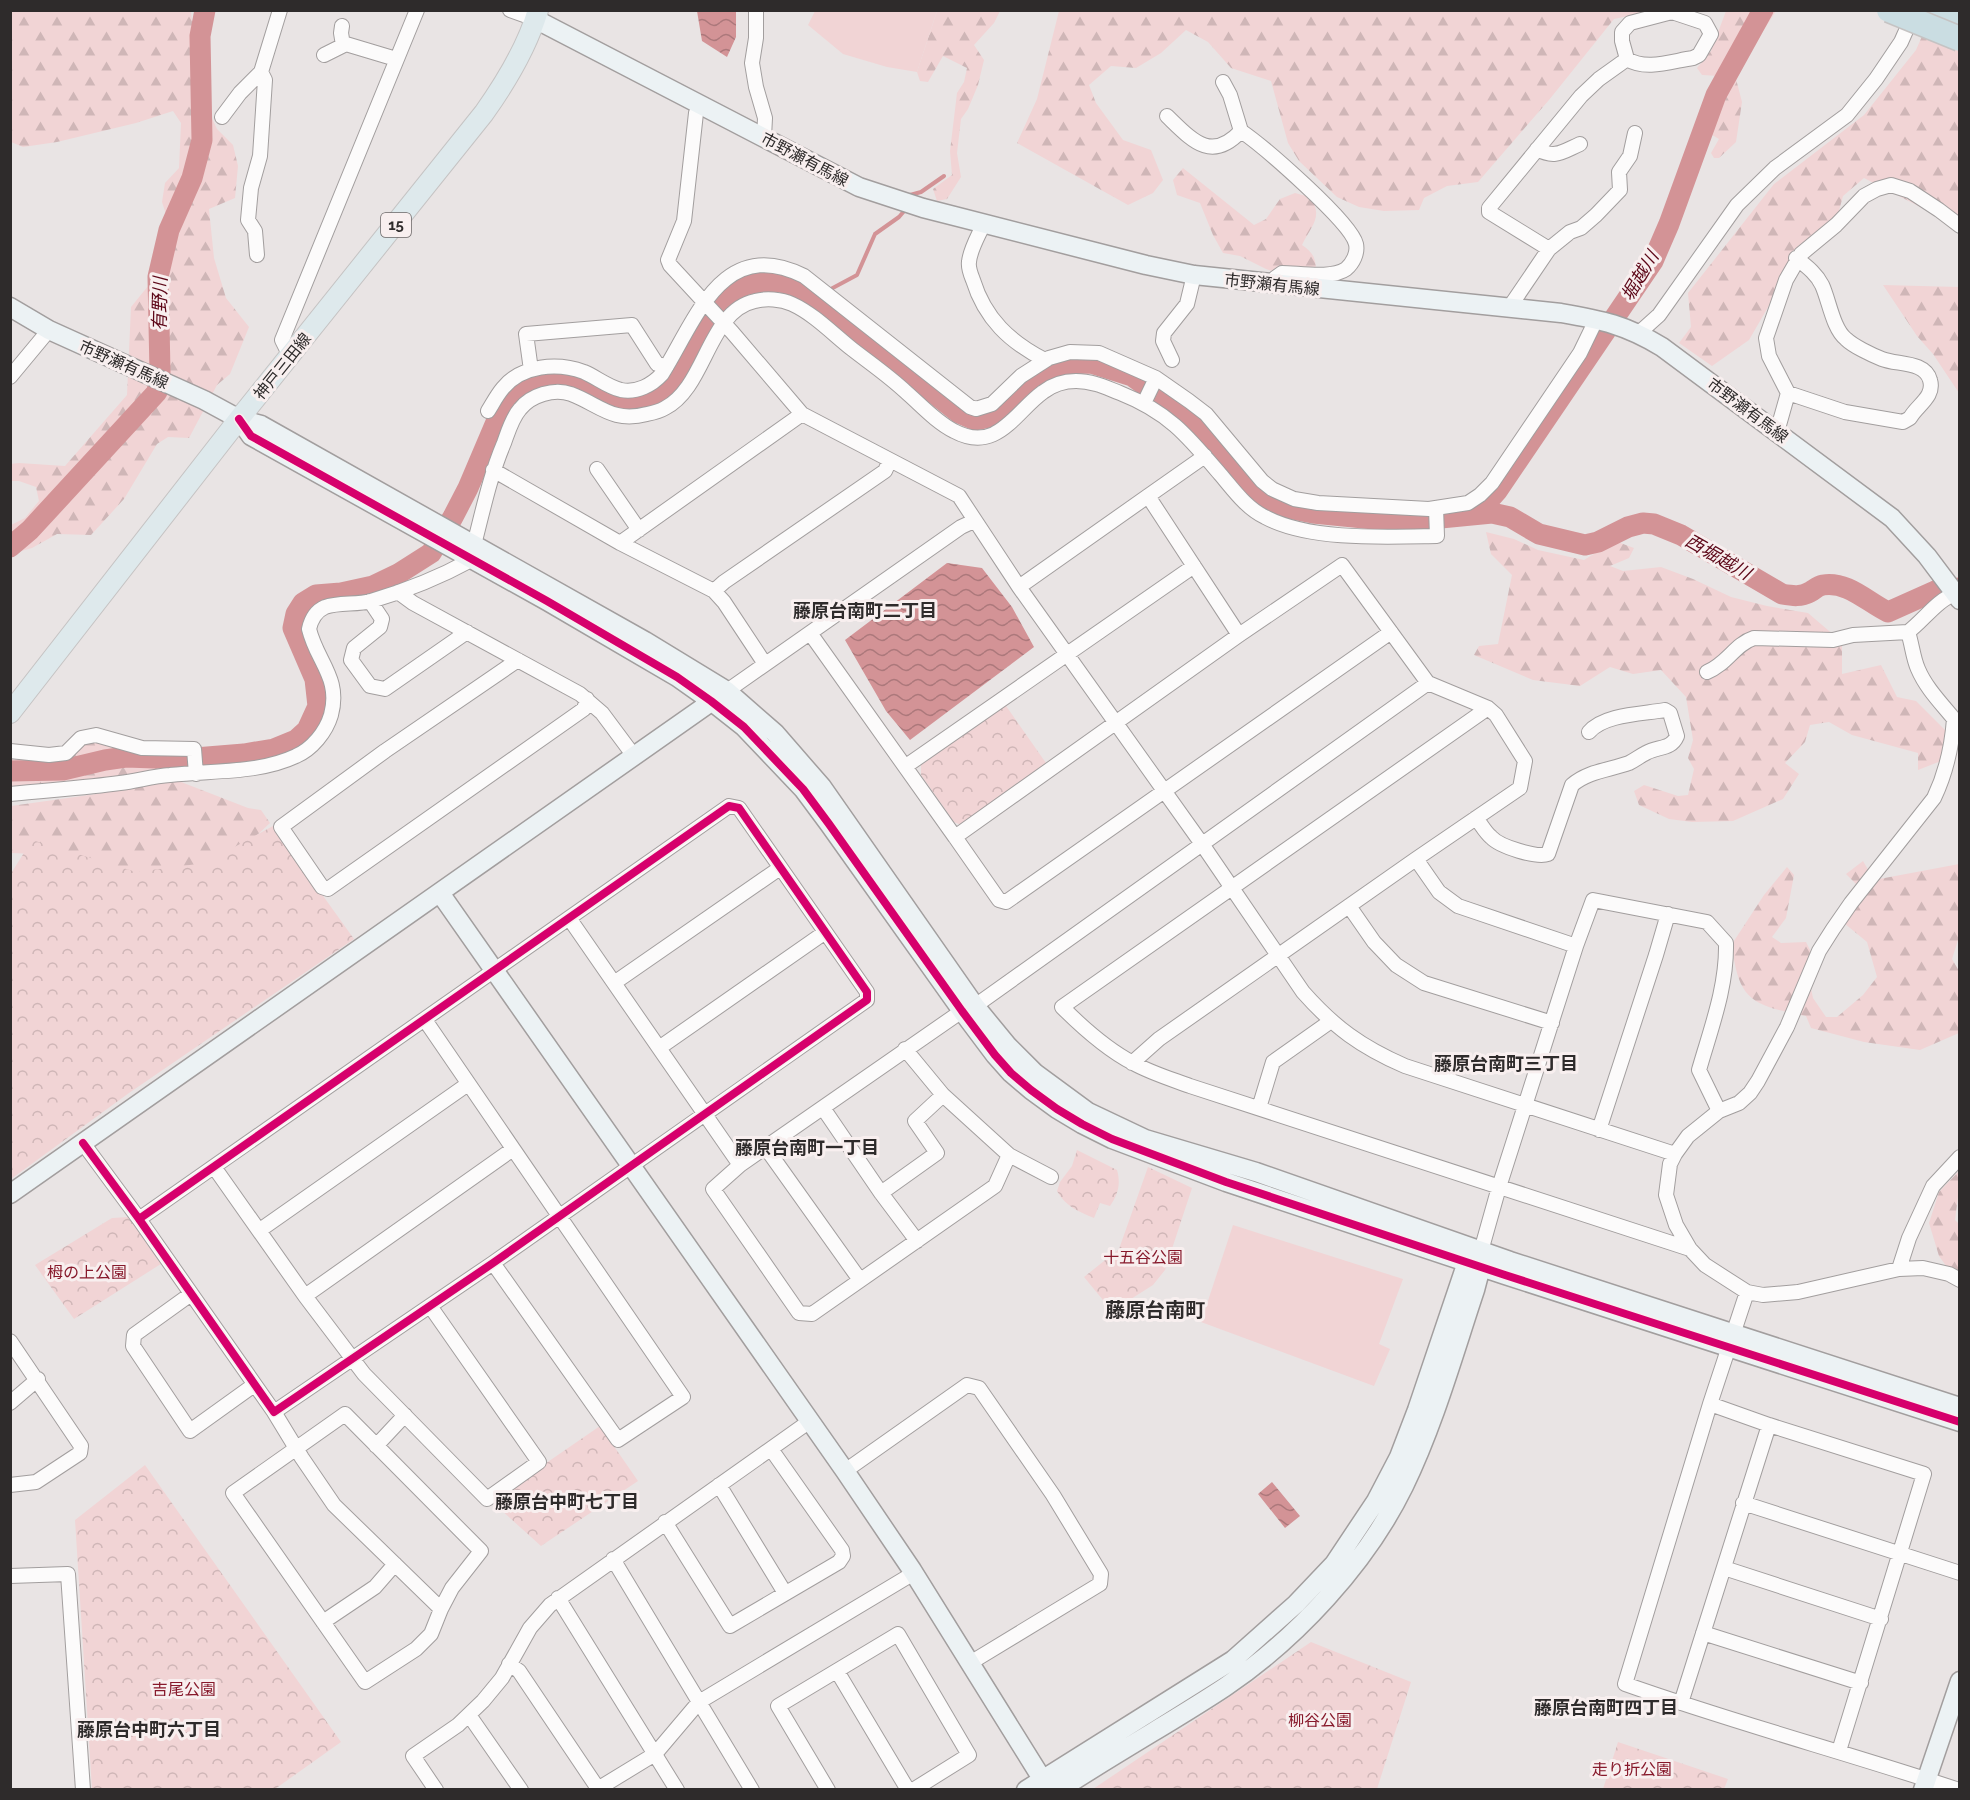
<svg xmlns="http://www.w3.org/2000/svg" width="1970" height="1800" font-family="Raleway,'Noto Sans JP',sans-serif">
	<style>
		.forest { fill: url(#forest-firs) }
		.park { fill: url(#park-crowns) }
		.pitch { fill: #f1d4d5 }
		.water { fill: url(#water-waves) }
		.lines { fill: none; stroke-linecap: round; stroke-linejoin: round }
		.stream { stroke: #d39396; stroke-width: 4 }
		.river { stroke: #d39396; stroke-width: 21 }
		.street-casing { stroke: #a29e9e; stroke-width: 16 }
		.secondary-casing { stroke: #a29e9e; stroke-width: 21 }
		.primary-casing { stroke: #c5c3c3; stroke-width: 22 }
		.highway-casing { stroke: #c5c3c3; stroke-width: 27 }
		.street { stroke: #fcfbfb; stroke-width: 14 }
		.secondary { stroke: #ecf2f4; stroke-width: 18 }
		.primary { stroke: #dee9ec; stroke-width: 20 }
		.highway { stroke: #cadde2; stroke-width: 24 }
		.highway-bridge-casing { stroke: #c5c3c3; stroke-width: 27; stroke-linecap: butt }
		.highway-bridge { stroke: #cadde2; stroke-width: 24 }
		.cycleway-casing { stroke: #f8efef; stroke-width: 11 }
		.cycleway { stroke: #d6006c; stroke-width: 8 }
		.labels { text-anchor: middle; stroke-width: 6; stroke-linejoin: round; paint-order: stroke }
		.shield { fill: #f8efef; stroke: #6b6666; stroke-width: 1.5 }
		.shield-label { font-size: 15px; font-weight: bold; fill: #2e2b2b }
		.street-label { font-size: 16px; fill: #2e2b2b; stroke: #f8efef }
		.park-label { font-size: 16px; fill: #87192b; stroke: #f8efef }
		.water-label { font-size: 18px; font-style: italic; fill: #5c0617; stroke: #f8efef }
		.neighbourhood-label { font-size: 18px; font-weight: bold; fill: #2e2b2b; stroke: #f8efef }
		.quarter-label { font-size: 20px; font-weight: bold; fill: #2e2b2b; stroke: #f8efef }
	</style>
	<defs>
		<pattern id="forest-firs" width="22" height="20" patternUnits="userSpaceOnUse" patternTransform="scale(1.5)"><rect width="22" height="20" fill="#f1d4d5"/><path d="M5 1l3.5 6h-7zM16 11l3.5 6h-7z" fill="#cfb6b7"/></pattern>
		<pattern id="park-crowns" width="20" height="18" patternUnits="userSpaceOnUse" patternTransform="scale(1.5)"><rect width="20" height="18" fill="#f1d4d5"/><path d="M2 6a3 3 0 1 1 6 0M12 15a3 3 0 1 1 6 0" fill="none" stroke="#cfb6b7"/></pattern>
		<pattern id="water-waves" width="16" height="10" patternUnits="userSpaceOnUse" patternTransform="scale(1.5)"><rect width="16" height="10" fill="#d39396"/><path d="M0 5q4-4 8 0t8 0" fill="none" stroke="#ac787b"/></pattern>
	</defs>
	<rect width="100%" height="100%" fill="#e9e4e4"/>
	<!-- forest -->
	<path class="forest" d="M11 11H191L194 43 208 68V110L217 129 233 145 238 166 235 198 209 209 214 258 226 298 249 327 230 374 217 385 189 438 168 437 157 444 124 499 91 535 57 534 32 548 11 554V525L25 518 39 501 36 487 19 481H11L10 464 19 463 65 466 127 395 131 307 166 264 173 236 162 202 165 183 179 168 181 123 173 111 136 123 57 142 23 147 11 142Z
		M937 11H1000L994 23 974 45 984 60 978 85 968 109 961 119 957 153 961 177 947 199 937 201 933 189 952 175 950 151 957 93 964 82 967 68 943 56 928 82 920 81 917 72Z
		M1059 11H1653L1614 19 1549 100 1478 182 1447 186 1424 198 1419 210 1384 211 1359 207 1337 197 1299 161 1288 143 1271 81 1231 68 1208 42 1186 30 1161 53 1136 68 1111 66 1089 85 1096 103 1123 140 1151 150 1163 180 1153 193 1128 205 1017 143 1037 99Z
		M1726 11H1776L1735 75 1742 102 1736 142 1719 158H1714L1711 153 1719 139 1707 132 1719 76 1702 75 1697 68 1711 51Z
		M1933 11H1959V227L1864 178 1843 196 1837 218 1793 251 1771 302 1749 340 1712 366 1679 343 1691 327 1688 293 1774 184 1864 115 1916 50Z
		M1183 168 1254 225 1266 219 1280 199 1295 193 1310 197C1324 217 1311 226 1302 245 1312 252 1315 256 1316 268L1293 278 1266 269 1240 256 1223 253 1213 235 1200 203 1177 195 1173 180Z
		M1883 285 1959 287V393L1933 354 1917 336Z
		M1486 532 1514 539 1538 550 1584 560 1615 541 1634 548 1629 558 1610 566 1623 571 1661 567 1693 579 1731 597 1767 606 1808 613 1842 642V674L1881 665 1897 697 1916 701 1946 731 1941 761 1918 770V753L1852 735 1829 722 1810 725 1805 742 1785 763 1799 774 1783 799 1733 821 1692 822 1669 819 1639 805 1634 791 1644 785 1678 796 1688 795 1694 769 1688 758 1693 740 1686 697 1661 670 1633 674 1610 667 1580 686 1533 680 1474 655 1479 646 1498 644 1512 575 1491 554Z
		M93 741 121 749 125 767 161 766 171 770 11 789 10 755 81 745Z
		M160 780H176L248 808 261 810 270 823 241 850 191 912 35 854 11 853V806L96 794Z
		M1863 861 1874 880 1959 864V937L1952 959 1959 971V1033L1920 1050 1864 1042 1811 1028 1806 1016C1753 1005 1738 1002 1732 944L1764 895 1787 867 1794 875 1786 918 1772 937 1781 943 1806 942 1819 968 1810 984 1813 998 1826 1017H1837L1863 995 1877 977 1867 942 1844 923 1864 892 1846 874Z
		M1959 1171V1189L1955 1220 1959 1224V1284L1939 1256 1929 1223 1939 1192Z"/>
	<!-- park -->
	<path class="park" d="M1004 703 1046 763 961 825 954 822 921 775V765Z
		M273 826 354 939 129 1093 11 1179 10 875 32 840 136 872 205 863Z
		M1077 1150 1117 1170C1121 1184 1118 1194 1110 1206L1100 1203 1094 1218C1079 1212 1065 1206 1057 1191L1060 1182 1072 1166Z
		M1148 1167 1192 1188 1165 1270 1153 1285 1112 1311 1084 1277 1119 1249Z
		M129 1217 164 1262 74 1319 35 1265 112 1218Z
		M600 1426 638 1481 541 1546 491 1501Z
		M145 1465 341 1742 275 1789H92L75 1520Z
		M1311 1642 1411 1682 1377 1789H1093Z
		M1618 1742 1728 1779 1724 1789H1603Z"/>
	<!-- pitch -->
	<path class="pitch" d="M815 11V10L937 11 917 72 887 67 843 54 808 25Z
		M1233 1225 1403 1279 1379 1344 1390 1349 1374 1386 1201 1322Z"/>
	<!-- water -->
	<path class="water" d="M697 11H736V37L727 57 702 41Z
		M947 563 982 568 1012 607 1034 647 910 740 886 711 845 640Z
		M1272 1482 1300 1516 1285 1528 1258 1494Z"/>
	<g class="lines">
		<!-- stream -->
		<path class="stream" d="M910 195 921 192 944 176
			M829 290 857 275 875 234 899 217 905 210
			M809 295 819 294"/>
		<!-- river -->
		<path class="river" d="M1471 514 1482 508 1497 491 1653 261 1669 224 1716 95 1763 10
			M10 547 30 530 157 392 160 372 158 277 169 230 192 178 202 140 200 36 205 10
			M10 771 63 770 105 760 126 757 183 759 244 754 274 749 296 740 307 730 318 706 315 679 293 628 296 614 303 603 316 595 341 593 373 586 398 574 431 553 453 517 468 488 505 401 524 385 549 379 570 380 619 399 640 400 662 392 677 375 709 317 726 296 745 285 761 282H782L809 295 959 413 975 420 995 416 1043 373 1065 364 1091 363 1132 376 1182 412 1218 445 1245 477 1264 498 1282 507 1313 513 1374 519 1420 520 1492 513 1510 517 1539 534 1585 545 1598 542 1628 527 1643 523 1654 524 1681 535 1782 594C1793 596 1801 597 1810 592 1815 589 1818 586 1823 585 1848 581 1867 602 1888 612L1935 591 1960 588"/>
		<defs>
			<path id="street" d="M510 10 535 19
				M756 10V38L752 63 756 87 765 118 764 137
				M342 26 341 33 343 45
				M324 55 346 44 396 59
				M1223 82 1230 95 1241 131
				M700 104 696 113 684 221 668 260 670 265 732 332 802 414 959 496 1019 587 1202 844 1303 992C1334 1027 1361 1047 1405 1066L1675 1154
				M1167 116C1192 140 1211 163 1241 131 1263 146 1351 222 1356 244 1358 253 1353 263 1346 269 1332 279 1299 273 1282 273L1275 278 1276 284
				M222 117 240 93 261 72 280 10
				M1537 149C1555 159 1562 152 1580 144
				M984 223C979 235 970 249 969 262 968 268 971 275 973 280 985 319 1010 342 1045 360
				M1549 249 1570 232 1581 228 1596 215 1620 190 1619 172 1630 156 1635 133
				M257 255 255 231 248 220 251 188 260 156 265 80 261 72
				M1509 308 1549 249 1489 212V208L1581 96 1599 79 1627 59C1646 71 1672 61 1693 58L1699 55 1711 34 1705 23 1672 12 1630 23 1622 32V41L1627 59
				M1639 333 1659 315 1737 205 1775 168 1847 115 1876 79 1901 42 1913 15
				M290 356 282 340 417 10
				M1172 360 1163 341 1164 333 1187 304 1194 275
				M531 370 526 334 632 325 657 364 667 366
				M10 377 49 330
				M1788 393 1845 412 1903 422 1910 418C1917 405 1935 397 1930 380 1925 361 1897 365 1882 359 1872 355 1853 346 1846 339 1833 329 1829 300 1822 285 1816 273 1806 266 1796 258
				M1144 403 1156 378
				M488 411C493 403 497 395 503 388 522 365 557 362 584 372 596 377 608 387 621 390 637 393 652 385 662 374 696 320 722 235 804 276L970 407 976 409 992 404 1021 376 1049 358 1070 352 1099 353 1156 378 1189 401 1206 414 1262 481 1272 489 1294 499 1318 503 1429 509 1468 503 1480 495 1492 483 1580 353 1596 320
				M1777 432 1788 393 1769 356 1766 338 1786 280 1801 254 1836 225 1864 196 1877 189 1891 185 1910 191 1939 210 1960 226
				M597 469 639 530
				M493 470 620 543 714 591 724 602 765 664
				M1148 496 1205 456
				M620 543 802 414
				M474 545C483 510 490 476 504 443 508 432 512 418 520 409 531 395 554 388 571 394 600 405 612 423 647 414 652 413 660 411 665 408 706 387 708 311 755 301 766 298 781 299 792 304 814 314 833 334 852 349 870 363 889 376 906 392 921 405 936 422 954 431 997 454 1015 412 1043 392 1059 380 1078 379 1096 384 1104 386 1112 390 1120 393 1168 412 1187 435 1220 474 1233 489 1246 508 1265 517 1310 541 1386 537 1437 536L1436 508
				M1019 587 1148 496 1239 635
				M714 591 724 582 885 471 890 460
				M398 592 413 603 580 694 602 713 634 756
				M1955 594C1937 600 1924 620 1908 632 1912 644 1913 658 1918 669 1926 688 1941 703 1954 719 1952 745 1945 775 1934 798L1851 903 1833 929 1819 951 1787 1027 1758 1081 1750 1093 1739 1103 1719 1111 1688 1136 1675 1154 1670 1164 1666 1195 1676 1225 1690 1249 1705 1265 1747 1292 1763 1295 1798 1292 1899 1269 1923 1268 1949 1274 1960 1280
				M370 601 382 619 380 627 354 648 351 660 370 686 385 689 467 632
				M810 633 955 837 1239 635 1342 565 1428 683 1488 708 1496 715 1525 761 1520 788 1416 859 1159 1039 1132 1063
				M518 660 385 751 281 827 322 887 328 889 584 709 587 699
				M1707 672C1727 664 1735 644 1754 638L1833 640 1853 635 1908 632
				M727 691 961 527 974 521
				M1488 708 1062 1007C1083 1028 1106 1049 1133 1063 1151 1073 1171 1079 1190 1086L1690 1249
				M10 751 49 755 66 753 81 738 96 735 142 748 194 749 196 774
				M906 766 1194 566
				M10 794C47 790 84 788 120 783 137 781 153 776 170 775 211 770 258 774 296 756 312 749 326 732 331 715 341 678 317 662 309 629 311 620 316 611 325 607 339 602 357 605 371 601 405 591 440 577 471 560
				M1476 818C1481 824 1485 832 1491 837 1500 847 1537 858 1548 854L1572 785C1588 771 1610 770 1629 763 1635 760 1640 756 1646 753 1658 746 1671 750 1677 736L1670 713 1665 710C1643 714 1604 714 1589 732
				M955 837 999 900 1006 902 1391 632
				M1416 859 1439 892 1458 906 1576 946
				M1349 906 1374 942 1396 965 1424 983 1552 1023
				M569 918 740 1165
				M614 983 780 868
				M975 1006 1428 683
				M962 1011 740 1165 713 1189 799 1313 812 1314 995 1186 1009 1155
				M425 1020 683 1397 618 1440 493 1263
				M659 1048 824 933
				M905 1049 943 1095 1009 1155 1051 1177
				M823 1108 881 1193 917 1241
				M1259 1108 1273 1062 1331 1021
				M1599 1130 1656 955 1668 914
				M83 1143 139 1219 274 1412 493 1263 867 1000V992L739 808 729 806 139 1219
				M766 1148 860 1280
				M214 1167 305 1296 364 1374 487 1499 539 1462 430 1306
				M881 1193 937 1153 915 1121 943 1095
				M260 1230 468 1084
				M1481 1251 1499 1187 1576 946 1593 900 1707 922 1726 943C1727 987 1711 1028 1699 1070L1719 1111
				M1899 1269 1909 1238 1933 1186 1960 1157
				M1747 1292 1710 1404 1625 1684C1735 1723 1848 1753 1959 1790
				M191 1294 134 1335 133 1346 190 1431 254 1385
				M305 1296 513 1149
				M10 1341 81 1446 80 1453 36 1482 10 1485
				M10 1403 38 1379
				M1710 1404 1769 1425 1924 1474 1839 1751
				M274 1412 302 1458 334 1505 441 1609
				M345 1414 481 1551 452 1588 441 1609 431 1634 416 1649 365 1682 233 1493Z
				M376 1446 405 1415
				M845 1471 967 1385 979 1388 1053 1495 1101 1574 1100 1584 970 1663
				M719 1485 785 1593
				M1743 1503 1960 1573
				M665 1522 730 1626 839 1562 843 1556 842 1550 771 1449
				M613 1559 752 1790
				M1724 1568 1881 1619
				M10 1576 68 1574 83 1790
				M558 1598 677 1790
				M323 1622 375 1587 395 1564
				M1703 1633 1861 1683
				M509 1664 519 1671 599 1790
				M837 1671 908 1790
				M1681 1703 1769 1425
				M469 1715 521 1790
				M436 1790 413 1756 458 1725 483 1701 502 1678 530 1628 550 1605 810 1421
				M596 1790 655 1754 699 1702 914 1573
				M828 1790 778 1706 898 1634 969 1755 913 1790"/>
			<path id="secondary" d="M535 19 859 187 923 208 1146 265 1194 275 1561 313C1602 320 1626 325 1662 347L1892 518 1927 556 1960 600
				M10 307 49 330 204 400 239 419 261 425 645 641 727 691 775 733 822 787 975 1006 1007 1045 1035 1073 1088 1112 1145 1139 1256 1172 1510 1261 1960 1407
				M239 419 251 436 547 601 677 677 711 701 744 727 803 789 829 824 962 1011 995 1055 1011 1073 1031 1090 1057 1109 1082 1124 1112 1139 1226 1182 1505 1275 1960 1422
				M440 893 845 1471 912 1570 1049 1790
				M10 1194 721 695
				M1026 1790 1233 1660 1296 1604 1334 1564 1376 1501 1399 1457 1417 1410 1467 1262 1475 1256
				M1059 1790C1096 1766 1133 1744 1171 1721 1189 1710 1207 1699 1225 1687 1296 1639 1366 1564 1404 1486 1434 1424 1453 1356 1475 1290L1481 1267V1256
				M1923 1790 1960 1681"/>
			<path id="primary" d="M10 713 239 419 484 113C506 82 527 48 538 10"/>
			<path id="highway" d="M1931 10 1960 22"/>
		</defs>
		<!-- street casing -->
		<use href="#street" class="street-casing"/>
		<!-- secondary casing -->
		<use href="#secondary" class="secondary-casing"/>
		<!-- primary casing -->
		<use href="#primary" class="primary-casing"/>
		<!-- highway casing -->
		<use href="#highway" class="highway-casing"/>
		<!-- street -->
		<use href="#street" class="street"/>
		<!-- secondary -->
		<use href="#secondary" class="secondary"/>
		<!-- primary -->
		<use href="#primary" class="primary"/>
		<!-- highway -->
		<use href="#highway" class="highway"/>
		<defs>
			<path id="highway-bridge" d="M1889 10 1960 39"/>
		</defs>
		<!-- highway-bridge casing -->
		<use href="#highway-bridge" class="highway-bridge-casing"/>
		<!-- highway-bridge -->
		<use href="#highway-bridge" class="highway-bridge"/>
		<defs>
			<path id="cycleway" d="M239 419 251 436 547 601 677 677 711 701 744 727 803 789 829 824 962 1011 995 1055 1011 1073 1031 1090 1057 1109 1082 1124 1112 1139 1226 1182 1505 1275 1960 1422
				M83 1143 139 1219 274 1412 493 1263 867 1000V992L739 808 729 806 139 1219"/>
		</defs>
		<!-- cycleway casing -->
		<use href="#cycleway" class="cycleway-casing"/>
		<!-- cycleway -->
		<use href="#cycleway" class="cycleway"/>
	</g>
	<g class="labels">
		<!-- shield labels -->
		<rect class="shield" x="381" y="213" width="30" height="24" rx="4.5"/>
		<g class="shield-label">
			<text x="396" y="230">15</text>
		</g>
		<!-- street labels -->
		<g class="street-label">
			<text transform="translate(805 159) rotate(28)" y="6">市野瀬有馬線</text>
			<text transform="translate(1272 284) rotate(6)" y="6">市野瀬有馬線</text>
			<text transform="translate(124 364) rotate(24)" y="6">市野瀬有馬線</text>
			<text transform="translate(282 366) rotate(-51)" y="6">神戸三田線</text>
			<text transform="translate(1748 410) rotate(37)" y="6">市野瀬有馬線</text>
		</g>
		<!-- park labels -->
		<g class="park-label">
			<text x="1143" y="1263">十五谷公園</text>
			<text x="87" y="1278">栂の上公園</text>
			<text x="184" y="1695">吉尾公園</text>
			<text x="1320" y="1726">柳谷公園</text>
			<text x="1632" y="1775">走り折公園</text>
		</g>
		<!-- water labels -->
		<g class="water-label">
			<text transform="translate(1640 276) rotate(-59)" y="6">堀越川</text>
			<text transform="translate(160 304) rotate(-89)" y="6">有野川</text>
			<text transform="translate(1718 557) rotate(30)" y="6">西堀越川</text>
		</g>
		<!-- neighbourhood labels -->
		<g class="neighbourhood-label">
			<text x="865" y="617">藤原台南町二丁目</text>
			<text x="1506" y="1070">藤原台南町三丁目</text>
			<text x="807" y="1154">藤原台南町一丁目</text>
			<text x="567" y="1508">藤原台中町七丁目</text>
			<text x="1606" y="1714">藤原台南町四丁目</text>
			<text x="149" y="1736">藤原台中町六丁目</text>
		</g>
		<!-- quarter labels -->
		<g class="quarter-label">
			<text x="1155" y="1317">藤原台南町</text>
		</g>
	</g>
	<!-- border -->
	<rect width="1970" height="1800" fill="none" stroke="#2e2b2b" stroke-width="24"/>
</svg>
